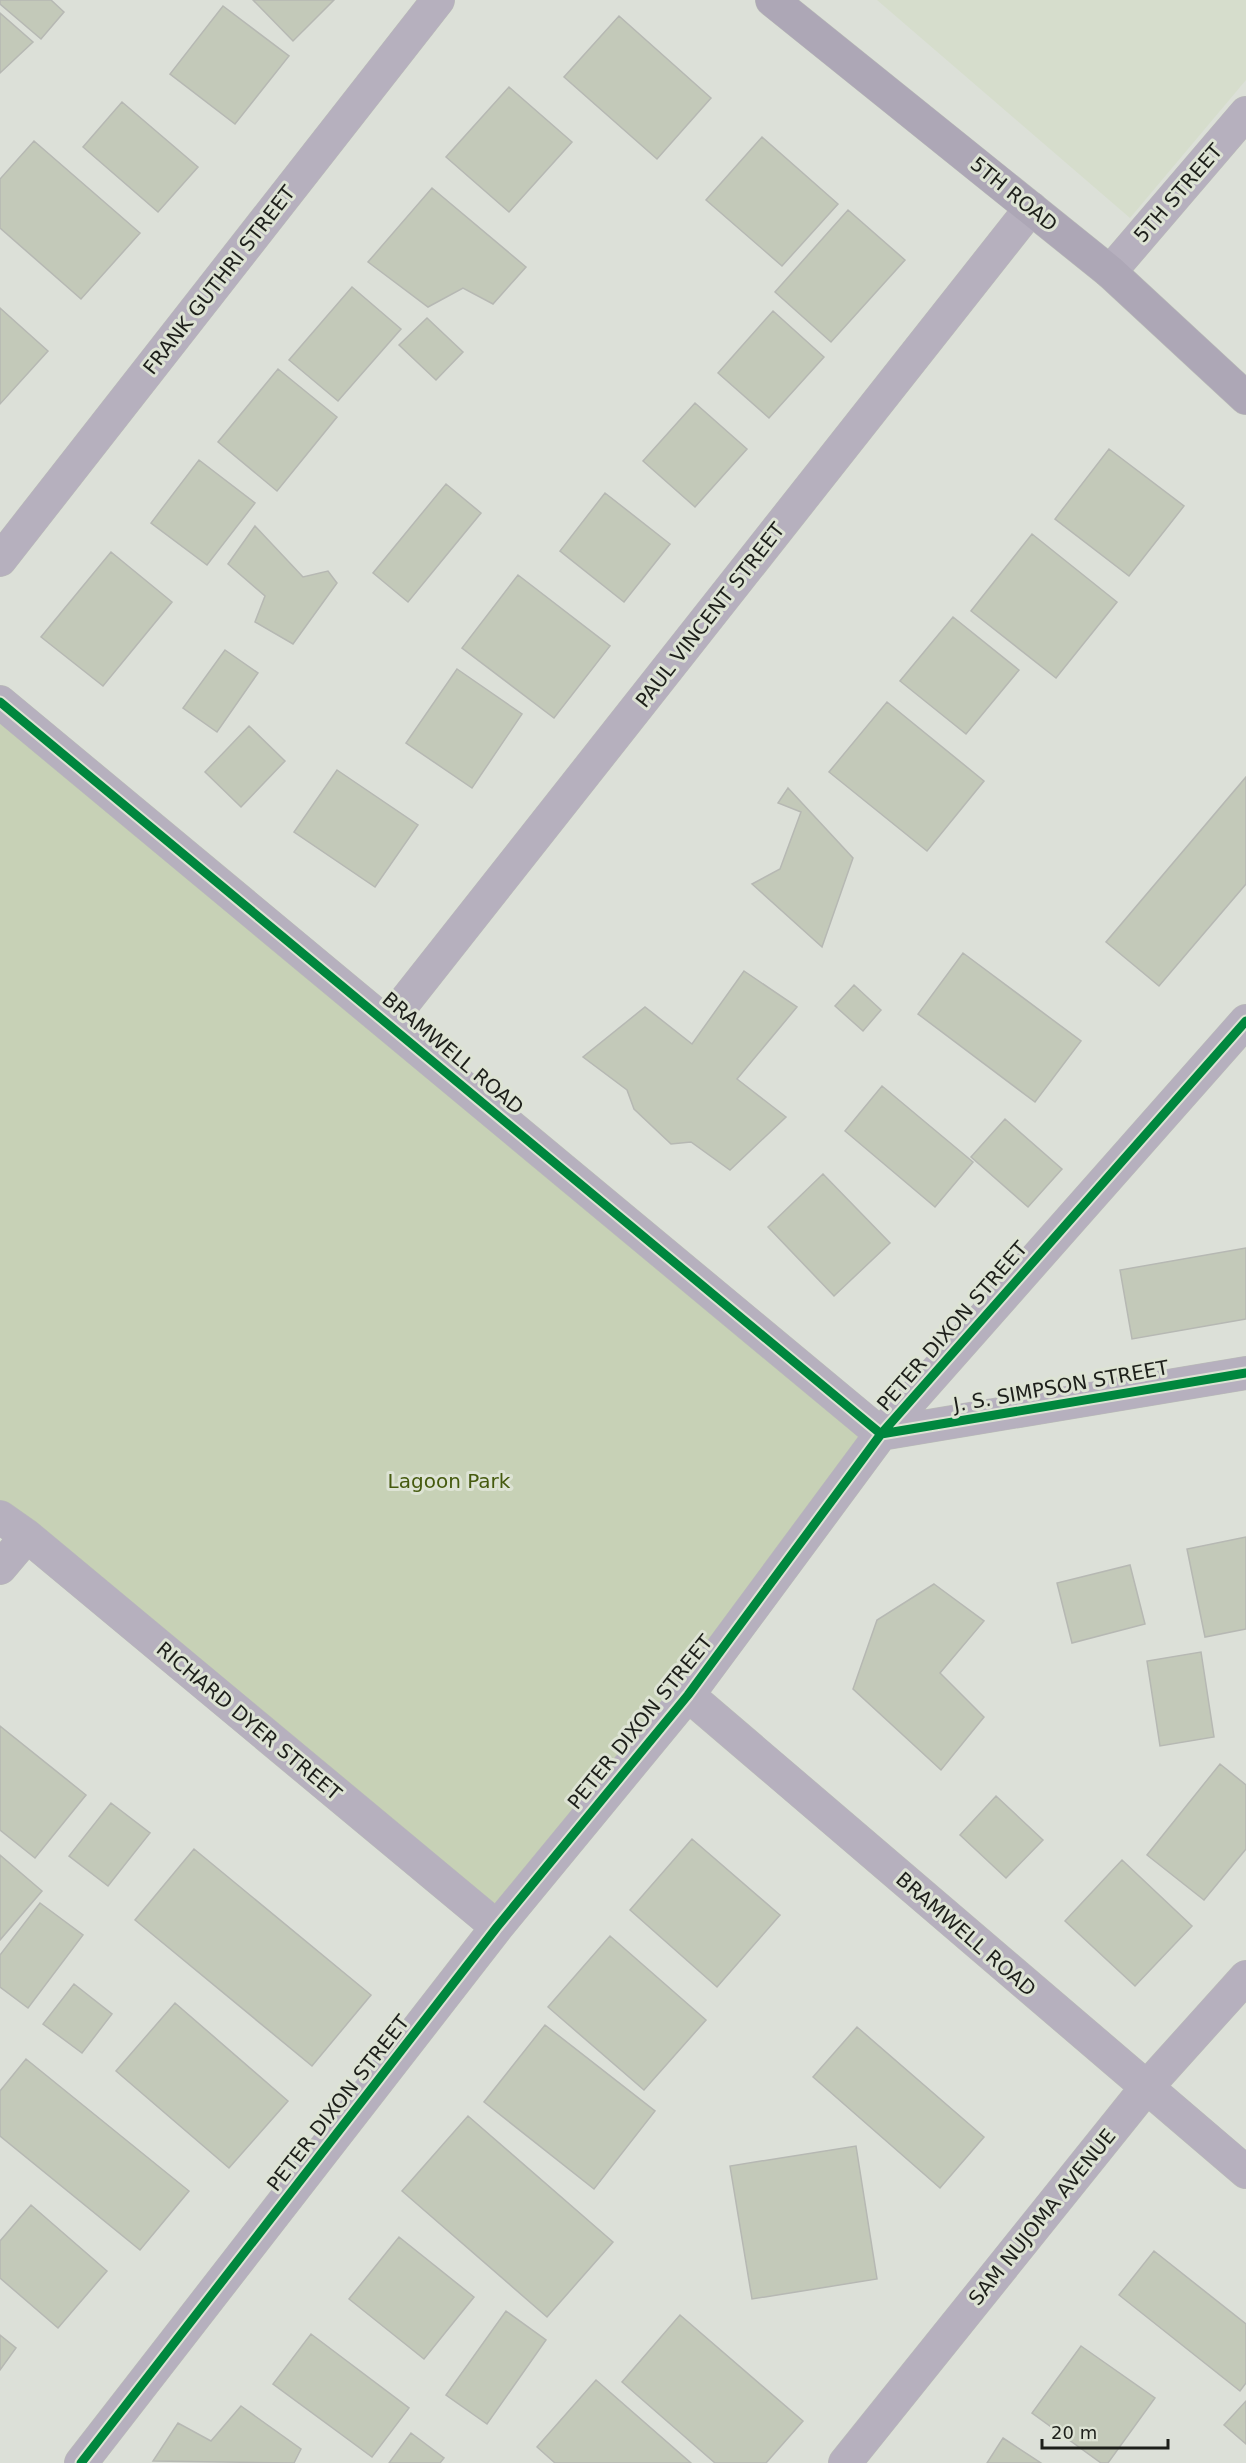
<svg xmlns="http://www.w3.org/2000/svg" width="1246" height="2463" font-family="'DejaVu Sans',sans-serif">
	<style>
		.built { fill: #d6ddcc }
		.green { fill: #c7d1b6 }
		.building { fill: #c3c9b9; stroke: #b6b8b3; stroke-width: 1.5 }
		.lines { fill: none; stroke-linecap: round; stroke-linejoin: round }
		.street-casing { stroke: #babcb7; stroke-width: 34 }
		.secondary-casing { stroke: #babcb7; stroke-width: 34 }
		.street { stroke: #b6b0be; stroke-width: 33 }
		.secondary { stroke: #ada7b6; stroke-width: 33 }
		.cycleway-casing { stroke: #dde3d4; stroke-width: 13 }
		.cycleway { stroke: #00873e; stroke-width: 9 }
		.labels { text-anchor: middle; stroke-width: 6; stroke-linejoin: round; paint-order: stroke }
		.street-label { font-size: 20px; fill: #1d1f1a; stroke: #dde3d4 }
		.park-label { font-size: 20px; fill: #455a0e; stroke: #dde3d4 }
	</style>
	<rect width="100%" height="100%" fill="#dce0d8"/>
	<!-- built -->
	<path class="built" d="M877 0H1246V80L1130 218Z"/>
	<!-- green -->
	<path class="green" d="M0 703 881 1434 497 1927 0 1517Z"/>
	<!-- building -->
	<path class="building" d="M0 0H51L64 12 41 39 0 4Z
		M253 0H334L293 41Z
		M223 6 289 56 235 124 170 74Z
		M0 13 33 42 0 73Z
		M619 16 711 98 657 159 564 77Z
		M509 87 572 142 509 212 446 157Z
		M122 102 198 167 158 212 83 147Z
		M762 137 838 204 782 266 706 200Z
		M34 141 140 233 81 299 0 228V179Z
		M432 188 526 267 493 304 463 288 428 307 368 262Z
		M848 210 905 260 831 342 775 292Z
		M352 287 401 329 338 401 289 360Z
		M0 308 48 351 0 404Z
		M773 311 824 357 769 418 718 373Z
		M427 318 463 352 436 380 399 345Z
		M278 369 337 417 277 491 218 442Z
		M695 403 747 449 695 507 643 461Z
		M1109 449 1184 506 1129 576 1055 519Z
		M199 460 255 503 207 565 151 523Z
		M446 484 481 513 408 602 373 573Z
		M605 493 670 544 624 602 560 551Z
		M255 526 303 577 328 571 337 583 293 644 255 622 265 596 228 564Z
		M1032 534 1117 602 1056 678 971 611Z
		M111 552 172 602 103 686 41 637Z
		M518 575 610 646 554 718 462 648Z
		M953 617 1019 670 966 734 900 681Z
		M225 650 258 673 217 732 183 708Z
		M457 669 522 714 472 788 406 743Z
		M887 702 984 781 927 851 829 772Z
		M249 726 285 761 241 807 205 772Z
		M337 770 418 825 375 887 294 832Z
		M1246 777V884L1159 986 1106 942Z
		M788 788 853 858 822 947 752 884 780 869 801 812 778 803Z
		M963 953 1081 1041 1035 1102 918 1014Z
		M744 971 797 1007 737 1079 786 1117 730 1170 691 1142 671 1144 634 1109 627 1090 583 1057 645 1007 692 1044Z
		M854 985 881 1010 863 1031 835 1006Z
		M882 1086 973 1162 935 1207 845 1131Z
		M1005 1119 1062 1169 1028 1207 971 1157Z
		M823 1174 890 1243 834 1296 768 1227Z
		M1246 1248V1319L1132 1339 1120 1270Z
		M1246 1537V1629L1205 1637 1187 1549Z
		M1130 1565 1145 1624 1072 1643 1057 1583Z
		M934 1584 984 1621 940 1673 984 1717 941 1770 853 1689 877 1620Z
		M1201 1652 1214 1737 1160 1746 1147 1661Z
		M0 1726 86 1795 35 1858 0 1830Z
		M1220 1764 1246 1785V1849L1204 1900 1147 1855Z
		M996 1796 1043 1840 1006 1878 960 1835Z
		M111 1803 150 1833 108 1886 69 1856Z
		M692 1839 780 1915 717 1987 630 1910Z
		M194 1849 371 1995 312 2066 135 1920Z
		M0 1855 42 1891 0 1940Z
		M1122 1860 1192 1926 1135 1986 1065 1921Z
		M40 1903 83 1935 28 2008 0 1987V1955Z
		M610 1936 706 2020 644 2090 548 2007Z
		M74 1984 112 2014 82 2053 43 2024Z
		M175 2003 288 2101 229 2168 116 2071Z
		M545 2025 655 2111 594 2189 484 2102Z
		M857 2027 984 2137 940 2188 813 2077Z
		M26 2059 189 2191 140 2250 0 2136V2091Z
		M468 2116 613 2242 547 2317 402 2191Z
		M856 2146 877 2279 752 2299 730 2166Z
		M31 2205 107 2271 58 2328 0 2278V2241Z
		M399 2237 474 2297 424 2359 349 2299Z
		M1154 2251 1246 2324V2383L1240 2391 1119 2295Z
		M506 2311 546 2340 487 2424 446 2395Z
		M680 2315 803 2421 766 2463H715L622 2382Z
		M311 2334 409 2408 372 2457 273 2384Z
		M0 2335 16 2348 0 2370Z
		M1081 2346 1155 2398 1108 2463H1101L1032 2413Z
		M596 2380 691 2463H555L537 2447Z
		M1246 2401V2444L1224 2425Z
		M241 2406 301 2449 294 2463 153 2461 178 2423 211 2441Z
		M411 2433 444 2458 440 2463H389Z
		M1003 2438 1041 2463H987Z"/>
	<g class="lines">
		<defs>
			<path id="street" d="M1110 272 1246 113
				M0 560 438 0
				M0 702 881 1434 1246 1373
				M388 1023 1031 208
				M0 1517 27 1536 497 1927
				M0 1568 27 1536
				M688 1695 1246 2172
				M81 2463 497 1927 688 1695 881 1434 1246 1021
				M845 2463 1146 2088 1246 1977"/>
			<path id="secondary" d="M772 0 1110 272 1246 398"/>
		</defs>
		<!-- street casing -->
		<use href="#street" class="street-casing"/>
		<!-- secondary casing -->
		<use href="#secondary" class="secondary-casing"/>
		<!-- street -->
		<use href="#street" class="street"/>
		<!-- secondary -->
		<use href="#secondary" class="secondary"/>
		<defs>
			<path id="cycleway" d="M0 702 881 1434 1246 1373
				M81 2463 497 1927 688 1695 881 1434 1246 1021"/>
		</defs>
		<!-- cycleway casing -->
		<use href="#cycleway" class="cycleway-casing"/>
		<!-- cycleway -->
		<use href="#cycleway" class="cycleway"/>
	</g>
	<g class="labels">
		<!-- street labels -->
		<g class="street-label">
			<text transform="translate(1178 193) rotate(-49)" y="7">5TH STREET</text>
			<text transform="translate(1014 194) rotate(39)" y="7">5TH ROAD</text>
			<text transform="translate(219 280) rotate(-52)" y="7">FRANK GUTHRI STREET</text>
			<text transform="translate(710 615) rotate(-52)" y="7">PAUL VINCENT STREET</text>
			<text transform="translate(453 1053) rotate(40)" y="7">BRAMWELL ROAD</text>
			<text transform="translate(952 1326) rotate(-49)" y="7">PETER DIXON STREET</text>
			<text transform="translate(1061 1386) rotate(-10)" y="7">J. S. SIMPSON STREET</text>
			<text transform="translate(249 1721) rotate(40)" y="7">RICHARD DYER STREET</text>
			<text transform="translate(640 1722) rotate(-51)" y="7">PETER DIXON STREET</text>
			<text transform="translate(966 1934) rotate(41)" y="7">BRAMWELL ROAD</text>
			<text transform="translate(338 2103) rotate(-52)" y="7">PETER DIXON STREET</text>
			<text transform="translate(1042 2217) rotate(-51)" y="7">SAM NUJOMA AVENUE</text>
		</g>
		<!-- park labels -->
		<g class="park-label">
			<text x="449" y="1488">Lagoon Park</text>
		</g>
	</g>
	<!-- scale -->
	<path d="M1042 2439v9h126v-9" fill="none" stroke="#1d1f1a" stroke-width="3"/>
	<text x="1051" y="2439" font-size="18" fill="#1d1f1a" stroke="#dde3d4" stroke-width="4.5" paint-order="stroke">20 m</text>
</svg>
